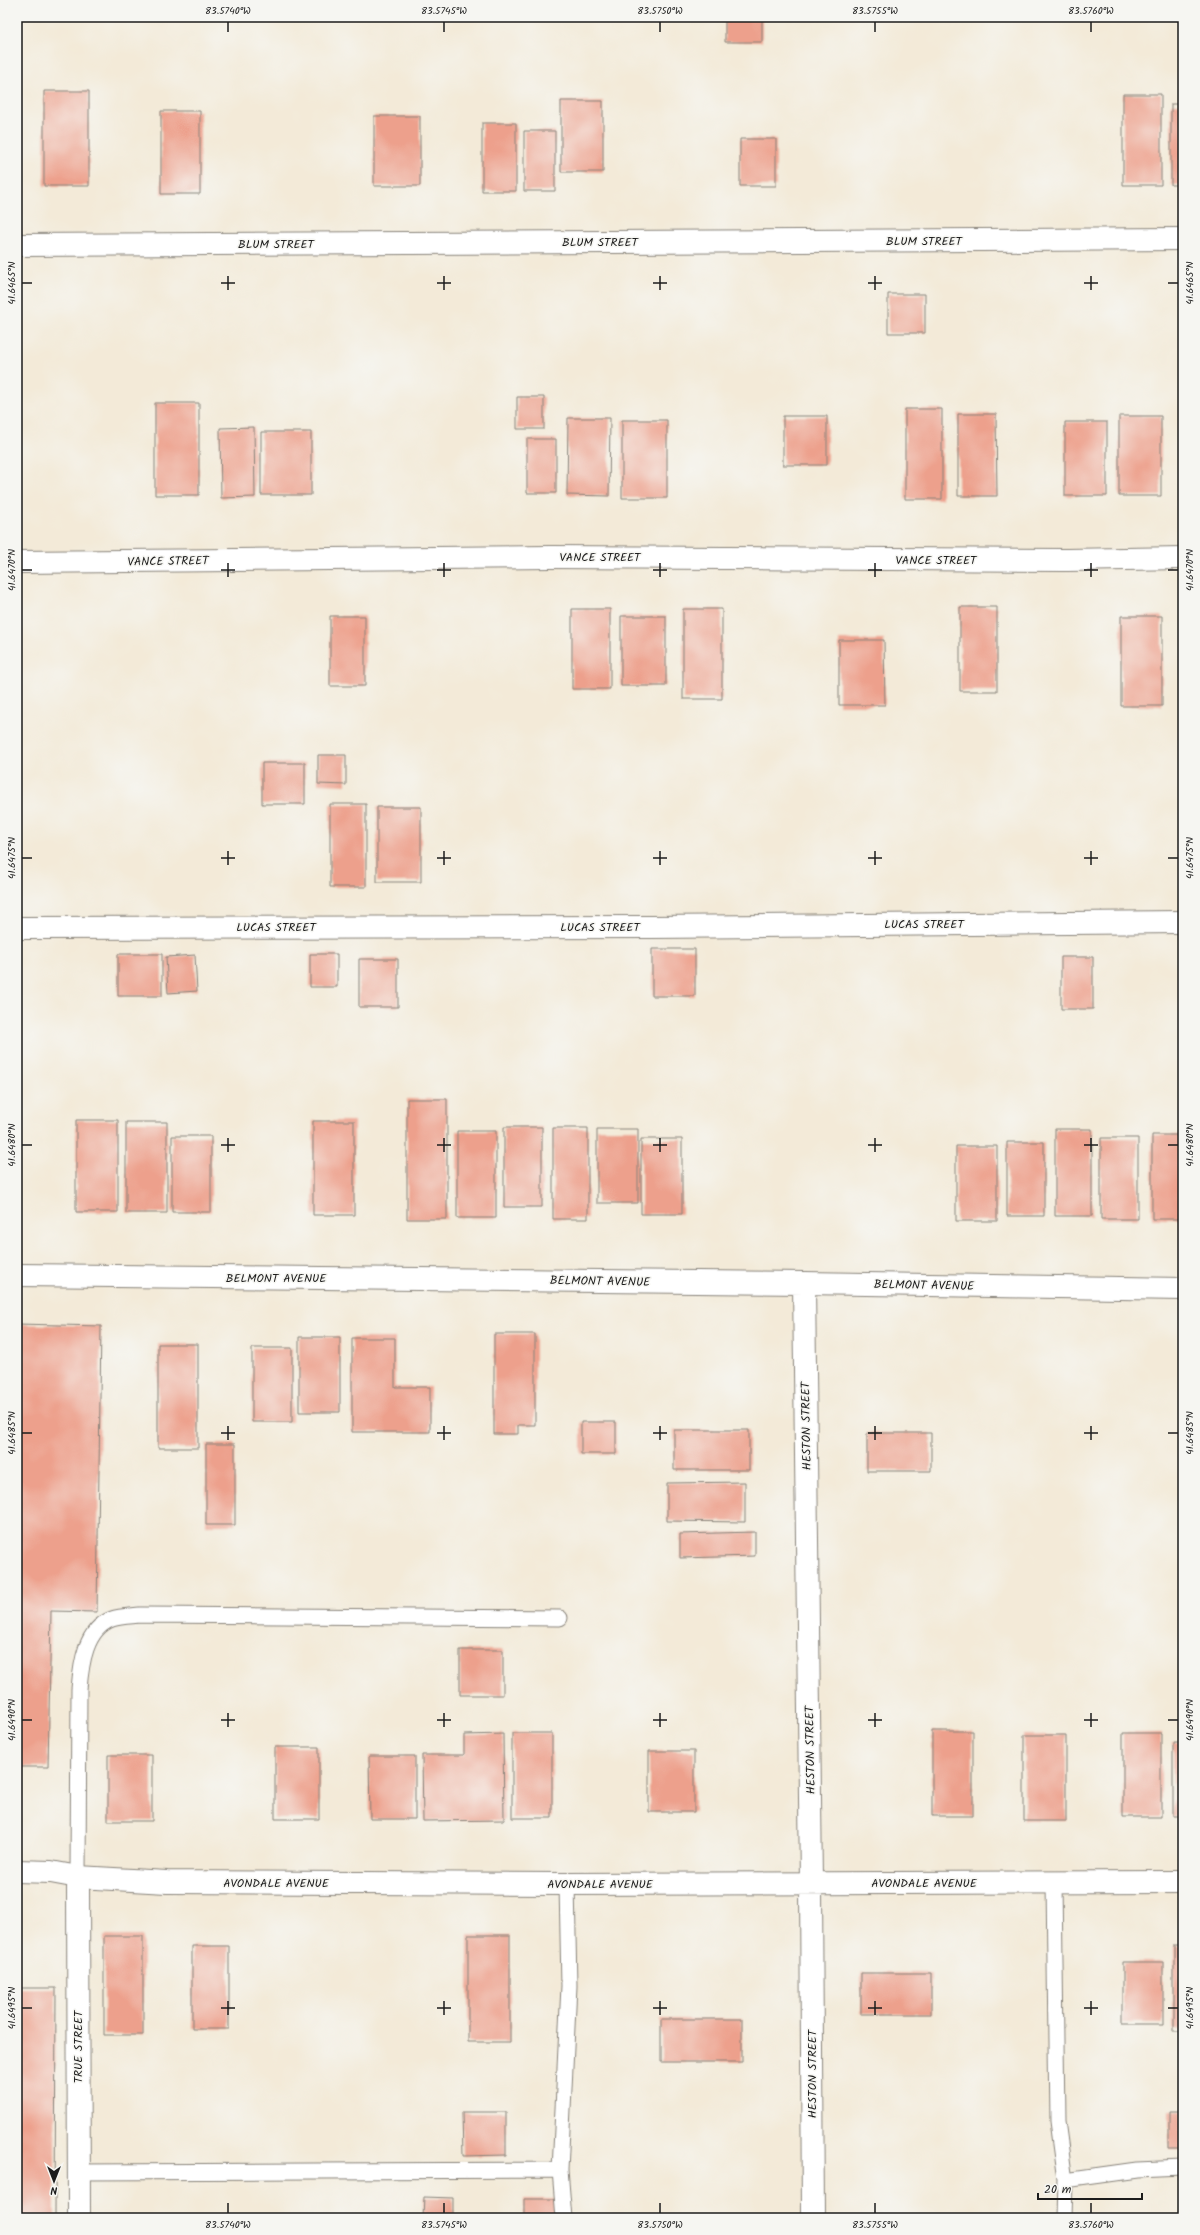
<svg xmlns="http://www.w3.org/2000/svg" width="1200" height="2235" font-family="Kalam,sans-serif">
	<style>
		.building { fill: #eda08c }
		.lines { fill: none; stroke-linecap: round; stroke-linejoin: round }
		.lane-casing { stroke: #88837a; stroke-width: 17 }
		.street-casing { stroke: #88837a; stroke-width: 24 }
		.lane { stroke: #fff; stroke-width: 15 }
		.street { stroke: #fff; stroke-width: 22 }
		.ticks { fill: none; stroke: #1c1c1c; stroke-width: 1.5 }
		.labels { text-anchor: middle; stroke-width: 3; stroke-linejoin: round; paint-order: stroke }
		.street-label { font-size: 12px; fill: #1c1c1c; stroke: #f6f6f2 }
		.neatline { fill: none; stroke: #1c1c1c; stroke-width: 1.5 }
		.ticks-label { font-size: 10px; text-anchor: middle; fill: #1c1c1c }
	</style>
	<rect width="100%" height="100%" fill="#f6f6f2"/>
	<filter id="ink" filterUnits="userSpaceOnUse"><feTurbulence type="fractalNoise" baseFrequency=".025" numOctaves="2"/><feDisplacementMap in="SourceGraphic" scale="8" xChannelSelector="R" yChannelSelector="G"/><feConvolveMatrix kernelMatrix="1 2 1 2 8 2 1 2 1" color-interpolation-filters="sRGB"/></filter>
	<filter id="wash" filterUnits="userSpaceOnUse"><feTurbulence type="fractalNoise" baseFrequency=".012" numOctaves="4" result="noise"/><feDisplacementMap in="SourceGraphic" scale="16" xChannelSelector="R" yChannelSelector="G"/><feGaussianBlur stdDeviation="0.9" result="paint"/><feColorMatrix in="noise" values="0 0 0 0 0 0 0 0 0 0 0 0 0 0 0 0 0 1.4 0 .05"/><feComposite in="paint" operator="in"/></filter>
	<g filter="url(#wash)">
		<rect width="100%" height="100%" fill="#f3ead8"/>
		<g id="blocks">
			<!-- building -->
			<path class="building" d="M725 17H762V42H725Z
				M44 91H89V186H44Z
				M1123 94H1161V185H1123Z
				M561 101H603V172H561Z
				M1171 104H1183V185H1171Z
				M161 111H200V194H161Z
				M374 116H420V186H374Z
				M482 123H516V191H482Z
				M524 131H555V191H524Z
				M740 139H776V186H740Z
				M888 294H925V333H888Z
				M517 397H544V429H517Z
				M155 403H199V495H155Z
				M905 409H942V499H905Z
				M958 414H996L997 496H958Z
				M783 416H827V465H783Z
				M1119 416H1161V496H1119Z
				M568 418H610L609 496 567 495Z
				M622 420H667V498H622Z
				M1065 422H1107V496H1065Z
				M254 427 255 497 221 498 220 428Z
				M261 432H311V495H261Z
				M527 439H556V493H527Z
				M960 607H997V691H960Z
				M572 609H610V689H572Z
				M683 609H722V699H683Z
				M330 616H365V686H330Z
				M621 616H666V686H621Z
				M1121 616H1162V706H1121Z
				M839 640H884L885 705H839Z
				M318 755H346V785L318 784Z
				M262 763H305V804H262Z
				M330 804H366V887H330Z
				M377 807H421V882H377Z
				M652 949H695V996H652Z
				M118 954H162V996H118Z
				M310 954H337V987H310Z
				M195 955 197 991 168 993 166 957Z
				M1061 957H1093V1009H1061Z
				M359 959H398V1007H359Z
				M407 1099H447V1219H407Z
				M76 1120H118V1212H76Z
				M313 1121H354V1215H313Z
				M126 1122H167V1213H126Z
				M504 1127H542V1207H504Z
				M553 1128H588V1219H553Z
				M597 1129H638V1203H597Z
				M1055 1129H1092V1216H1055Z
				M457 1131H496V1218H457Z
				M1152 1135H1183V1219H1152Z
				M172 1136H211V1212H172Z
				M1101 1138H1138V1219H1101Z
				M641 1139H682V1214H641Z
				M1007 1142H1044V1216H1007Z
				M956 1146H997V1221H956Z
				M17 1324 101 1326 97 1612 51 1611 48 1767H17Z
				M494 1334H535V1425H518V1434H494Z
				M299 1337H340V1412H299Z
				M352 1338H395V1387H430V1432H352Z
				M158 1344H198V1448H158Z
				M252 1348H292V1422H252Z
				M581 1422H616V1454H581Z
				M674 1430H749V1470H674Z
				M867 1433H931V1471H867Z
				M206 1444H235V1525H206Z
				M745 1482V1522L667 1521V1483Z
				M755 1532V1556L680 1558V1534Z
				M460 1650H503V1695H460Z
				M932 1731H973V1816H932Z
				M512 1733H552V1818H512Z
				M1123 1733H1161V1817H1123Z
				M503 1734 504 1820 423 1821 422 1755H464V1735Z
				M1024 1735H1066V1821H1024Z
				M1173 1742H1183V1816H1173Z
				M275 1747H319V1819H275Z
				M649 1751H694V1812H649Z
				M108 1755H152V1821H108Z
				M369 1756H415V1819H370Z
				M468 1935H510V2042H468Z
				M104 1936H143V2035H104Z
				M192 1946H229V2029H192Z
				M1173 1946H1183V2030H1173Z
				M1123 1962H1163V2023H1123Z
				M861 1973H931V2014H861Z
				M17 1988H56L55 2218H17Z
				M661 2019H742V2062H661Z
				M1169 2111H1183V2150H1169Z
				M462 2112H506V2155L463 2156Z
				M424 2197 453 2198V2218H423Z
				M524 2199H556V2218H524Z"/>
		</g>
	</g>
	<g filter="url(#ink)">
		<use href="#blocks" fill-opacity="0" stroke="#88837a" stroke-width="1"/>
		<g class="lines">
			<defs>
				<path id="lane" d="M78 1877 79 1689C81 1665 85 1629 112 1619 120 1616 131 1616 140 1615L560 1618
					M1054 1882 1057 2121 1065 2180 1064 2218
					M78 2172 560 2170
					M1065 2180 1137 2170 1183 2168
					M564 2218 560 2170 569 1986 567 1884"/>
				<path id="street" d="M17 245 1183 239
					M17 562 551 557 1067 560 1183 558
					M17 928 651 927 1183 922
					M17 1275 804 1283 1183 1289
					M804 1283 811 1883 813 2218
					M17 1871 51 1872 78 1877 167 1882 567 1884 1183 1882
					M78 1877 79 2218"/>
			</defs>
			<!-- lane casing -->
			<use href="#lane" class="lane-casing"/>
			<!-- street casing -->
			<use href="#street" class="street-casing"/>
			<!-- lane -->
			<use href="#lane" class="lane"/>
			<!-- street -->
			<use href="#street" class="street"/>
		</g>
	</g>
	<!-- ticks -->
	<path class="ticks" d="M228 22V32M444 22V32M660 22V32M875 22V32M1091 22V32M228 276V290M444 276V290M660 276V290M875 276V290M1091 276V290M22 283H32M221 283H235M437 283H451M653 283H667M868 283H882M1084 283H1098M1168 283H1178M228 563V577M444 563V577M660 563V577M875 563V577M1091 563V577M22 570H32M221 570H235M437 570H451M653 570H667M868 570H882M1084 570H1098M1168 570H1178M228 851V865M444 851V865M660 851V865M875 851V865M1091 851V865M22 858H32M221 858H235M437 858H451M653 858H667M868 858H882M1084 858H1098M1168 858H1178M228 1138V1152M444 1138V1152M660 1138V1152M875 1138V1152M1091 1138V1152M22 1145H32M221 1145H235M437 1145H451M653 1145H667M868 1145H882M1084 1145H1098M1168 1145H1178M228 1426V1440M444 1426V1440M660 1426V1440M875 1426V1440M1091 1426V1440M22 1433H32M221 1433H235M437 1433H451M653 1433H667M868 1433H882M1084 1433H1098M1168 1433H1178M228 1713V1727M444 1713V1727M660 1713V1727M875 1713V1727M1091 1713V1727M22 1720H32M221 1720H235M437 1720H451M653 1720H667M868 1720H882M1084 1720H1098M1168 1720H1178M228 2001V2015M444 2001V2015M660 2001V2015M875 2001V2015M1091 2001V2015M22 2008H32M221 2008H235M437 2008H451M653 2008H667M868 2008H882M1084 2008H1098M1168 2008H1178M228 2203V2213M444 2203V2213M660 2203V2213M875 2203V2213M1091 2203V2213"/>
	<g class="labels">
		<!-- street labels -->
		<g class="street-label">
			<text x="924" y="245">BLUM STREET</text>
			<text x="600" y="246">BLUM STREET</text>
			<text x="276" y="248">BLUM STREET</text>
			<text x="600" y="561">VANCE STREET</text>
			<text x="936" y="564">VANCE STREET</text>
			<text transform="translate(168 561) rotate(-1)" y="4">VANCE STREET</text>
			<text x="924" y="928">LUCAS STREET</text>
			<text x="276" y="931">LUCAS STREET</text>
			<text x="600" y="931">LUCAS STREET</text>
			<text x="276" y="1282">BELMONT AVENUE</text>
			<text transform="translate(600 1281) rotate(1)" y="4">BELMONT AVENUE</text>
			<text transform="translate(924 1285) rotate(1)" y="4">BELMONT AVENUE</text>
			<text transform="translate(806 1426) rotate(-91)" y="4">HESTON STREET</text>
			<text transform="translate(810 1750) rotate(-91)" y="4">HESTON STREET</text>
			<text x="276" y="1887">AVONDALE AVENUE</text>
			<text x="924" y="1887">AVONDALE AVENUE</text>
			<text x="600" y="1888">AVONDALE AVENUE</text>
			<text transform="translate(78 2047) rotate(-90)" y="4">TRUE STREET</text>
			<text transform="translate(812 2074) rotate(-90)" y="4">HESTON STREET</text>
		</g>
	</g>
	<!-- margin -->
	<rect width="1200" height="2235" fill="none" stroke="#f6f6f2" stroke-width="44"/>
	<!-- north arrow -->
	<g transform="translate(54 2181) rotate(180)" stroke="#f6f6f2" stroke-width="3" paint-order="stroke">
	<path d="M0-3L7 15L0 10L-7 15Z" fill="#1c1c1c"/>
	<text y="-6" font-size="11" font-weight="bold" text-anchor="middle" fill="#1c1c1c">N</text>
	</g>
	<!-- scale -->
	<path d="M1038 2193v6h104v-6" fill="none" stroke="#1c1c1c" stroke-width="2"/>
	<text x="1044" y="2193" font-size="12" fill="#1c1c1c" stroke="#f6f6f2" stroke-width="3" paint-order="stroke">20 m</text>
	<rect x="22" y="22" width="1156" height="2191" class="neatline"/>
	<g class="ticks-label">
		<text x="228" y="14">83.5740°W</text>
		<text x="444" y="14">83.5745°W</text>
		<text x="660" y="14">83.5750°W</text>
		<text x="875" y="14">83.5755°W</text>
		<text x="1091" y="14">83.5760°W</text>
		<text transform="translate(1189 283) rotate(-90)" y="4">41.6465°N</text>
		<text transform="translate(11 283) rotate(-90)" y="4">41.6465°N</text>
		<text transform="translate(11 570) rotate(-90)" y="4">41.6470°N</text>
		<text transform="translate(1189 570) rotate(-90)" y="4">41.6470°N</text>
		<text transform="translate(11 858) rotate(-90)" y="4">41.6475°N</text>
		<text transform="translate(1189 858) rotate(-90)" y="4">41.6475°N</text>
		<text transform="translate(1189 1145) rotate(-90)" y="4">41.6480°N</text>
		<text transform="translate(11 1145) rotate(-90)" y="4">41.6480°N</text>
		<text transform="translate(1189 1433) rotate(-90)" y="4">41.6485°N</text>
		<text transform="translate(11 1433) rotate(-90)" y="4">41.6485°N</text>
		<text transform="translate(1189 1720) rotate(-90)" y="4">41.6490°N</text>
		<text transform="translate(11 1720) rotate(-90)" y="4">41.6490°N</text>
		<text transform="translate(1189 2008) rotate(-90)" y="4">41.6495°N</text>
		<text transform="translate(11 2008) rotate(-90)" y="4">41.6495°N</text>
		<text x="228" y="2228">83.5740°W</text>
		<text x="444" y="2228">83.5745°W</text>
		<text x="660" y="2228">83.5750°W</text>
		<text x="875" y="2228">83.5755°W</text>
		<text x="1091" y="2228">83.5760°W</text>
	</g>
</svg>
